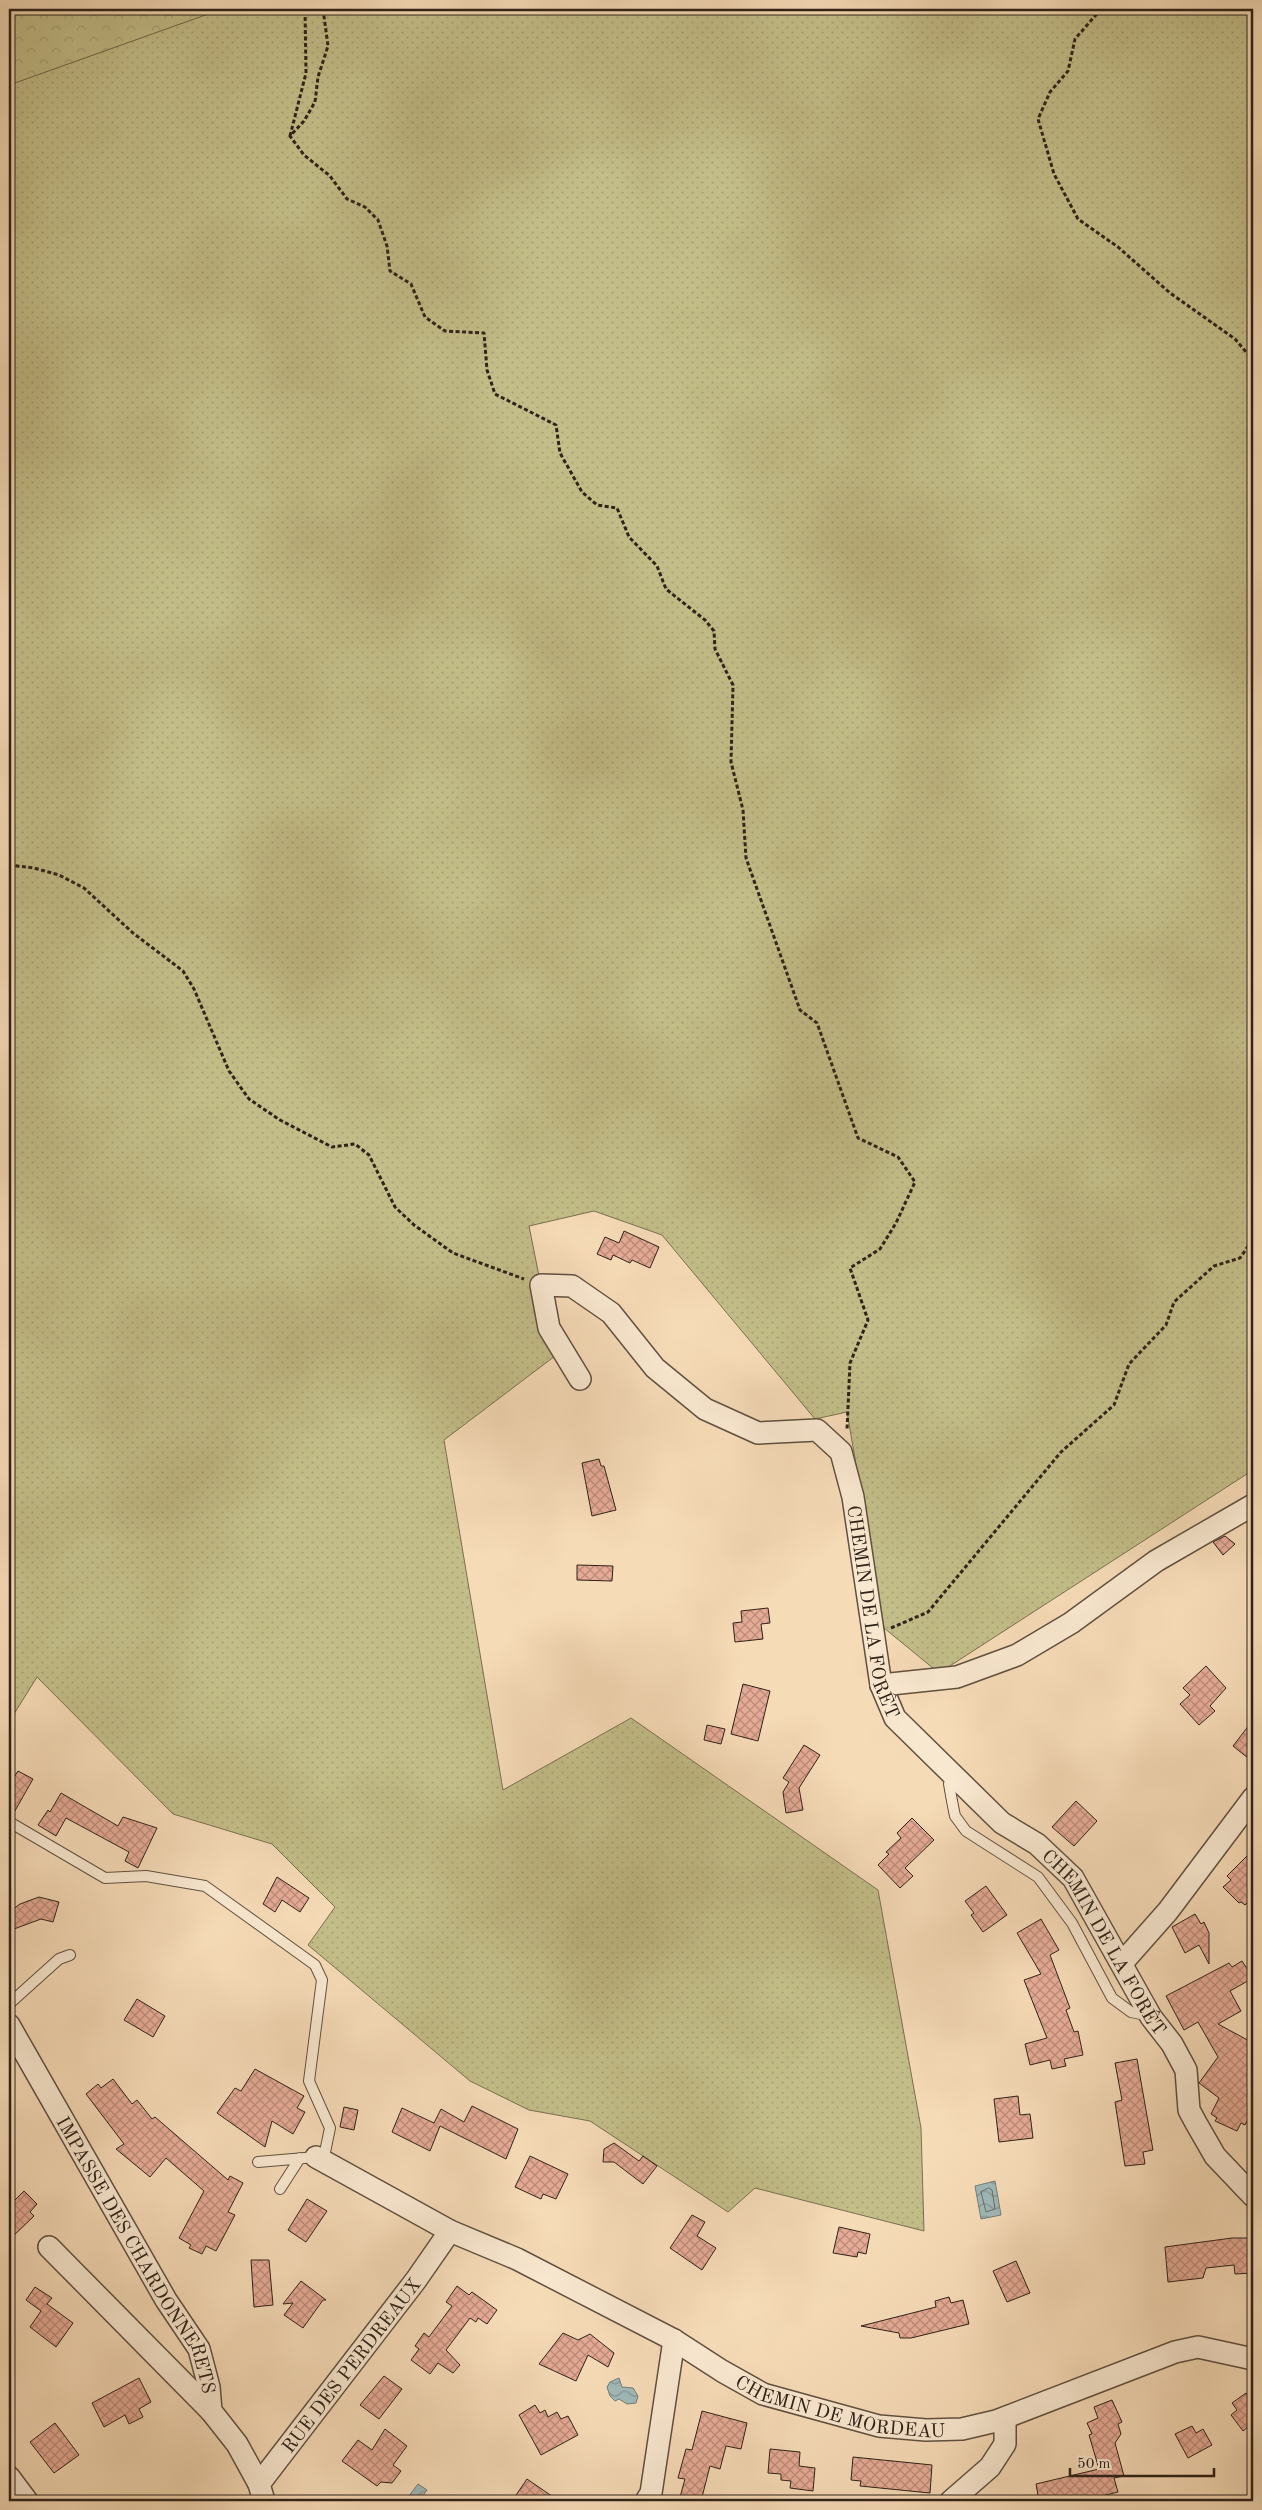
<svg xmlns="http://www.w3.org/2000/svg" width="1262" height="2510" font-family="'Old Standard TT',serif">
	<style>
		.grass { fill: url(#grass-dots); stroke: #797050 }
		.forest { fill: url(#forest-crowns); stroke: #797050 }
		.water { fill: url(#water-waves); stroke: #737d78 }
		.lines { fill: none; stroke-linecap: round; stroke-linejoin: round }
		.shore { stroke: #686e68; stroke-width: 1 }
		.building { fill: url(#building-cross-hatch); stroke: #2f2218 }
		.lane-casing { stroke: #615040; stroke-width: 12 }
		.street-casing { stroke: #615040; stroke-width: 24 }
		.path { stroke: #2f2218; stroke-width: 3; stroke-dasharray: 4 2.5; stroke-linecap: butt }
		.lane { stroke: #f9e8d0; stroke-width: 10 }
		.street { stroke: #f9e8d0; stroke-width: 21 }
		.labels { text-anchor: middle; stroke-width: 4; stroke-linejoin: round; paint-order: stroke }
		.street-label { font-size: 19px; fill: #2f2218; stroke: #f9e8d0 }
	</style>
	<defs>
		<pattern id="grass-dots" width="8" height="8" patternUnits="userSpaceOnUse" patternTransform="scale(1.25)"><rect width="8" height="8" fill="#c3be89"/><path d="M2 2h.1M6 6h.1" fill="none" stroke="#a8a376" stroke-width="1.8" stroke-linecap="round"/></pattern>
		<pattern id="forest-crowns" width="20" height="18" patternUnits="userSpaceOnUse" patternTransform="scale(1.25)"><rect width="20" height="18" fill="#c3be89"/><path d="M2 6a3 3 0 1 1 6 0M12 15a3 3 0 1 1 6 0" fill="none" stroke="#a8a376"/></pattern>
		<pattern id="water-waves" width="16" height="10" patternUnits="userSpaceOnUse" patternTransform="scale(1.25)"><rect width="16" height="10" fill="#a0b9b8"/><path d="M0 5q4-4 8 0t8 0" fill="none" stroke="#839695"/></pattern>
		<pattern id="building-cross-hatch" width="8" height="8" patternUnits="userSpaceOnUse" patternTransform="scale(1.25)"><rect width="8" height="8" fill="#e6ab96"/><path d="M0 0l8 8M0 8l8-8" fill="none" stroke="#bb8b79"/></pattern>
	</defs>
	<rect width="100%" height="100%" fill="#f6dbb7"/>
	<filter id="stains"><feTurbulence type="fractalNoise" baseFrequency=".004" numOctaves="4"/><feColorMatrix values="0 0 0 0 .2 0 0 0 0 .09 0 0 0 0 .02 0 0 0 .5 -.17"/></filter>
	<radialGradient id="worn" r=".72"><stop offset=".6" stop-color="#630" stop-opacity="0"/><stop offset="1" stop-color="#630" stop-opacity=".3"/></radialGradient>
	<!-- grass -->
	<path class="grass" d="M222 9H1253V1470L939 1673 884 1628 847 1412 815 1419 662 1235 594 1211 529 1226 555 1356 444 1440 503 1790 631 1718 878 1890 921 2128 924 2231 755 2188 728 2212 590 2121 529 2110 470 2081 308 1945 335 1907 272 1844 173 1814 37 1677 9 1722V85Z"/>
	<!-- forest -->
	<path class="forest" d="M9 9H222L9 85Z"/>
	<!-- water -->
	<path class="water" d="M995 2181 1001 2215 981 2219 975 2186Z
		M619 2378 622 2387 633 2388 638 2396 636 2403 627 2404 619 2399 615 2401 610 2396 607 2387 610 2382Z
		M418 2484 427 2490 419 2501H405Z"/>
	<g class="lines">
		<!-- shore -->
		<path class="shore" d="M989 2188 992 2190 995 2209 986 2212 981 2192Z"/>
	</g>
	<!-- building -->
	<path class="building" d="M624 1231 659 1247 650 1268 632 1260 630 1263 613 1255 611 1260 597 1254 605 1237 619 1243Z
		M599 1459 601 1466H604L616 1510 592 1516 582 1463Z
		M1225 1536 1235 1544 1223 1555 1213 1542Z
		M577 1565 613 1566 612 1581 577 1580Z
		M768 1608 770 1623 761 1624 763 1639 735 1642 733 1623 742 1622 741 1611Z
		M1206 1666 1226 1688 1210 1706 1215 1711 1199 1725 1180 1704 1190 1695 1183 1688Z
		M743 1684 770 1691 758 1741 731 1734Z
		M1253 1720V1762L1233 1746Z
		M707 1725 725 1729 721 1744 704 1740Z
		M804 1745 820 1755 799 1788 803 1810 786 1813 783 1792 789 1782 783 1778Z
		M18 1771 33 1779 12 1816 9 1817V1774L14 1777Z
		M61 1793 118 1826 123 1817 157 1828 138 1868 125 1861 129 1852 66 1818 56 1836 38 1825 48 1810 50 1812Z
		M1076 1801 1097 1821 1074 1846 1052 1827Z
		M912 1818 934 1840 905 1868 913 1876 900 1888 878 1865 889 1854 886 1852 901 1838 897 1833Z
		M1253 1850V1897L1245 1905 1241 1902 1239 1903 1223 1887 1231 1880 1227 1876Z
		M277 1877 309 1898 300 1912 282 1900 275 1912 263 1904Z
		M986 1886 1007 1915 983 1932 971 1915 974 1913 965 1901Z
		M39 1897 59 1902 53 1922 41 1919 14 1929 9 1912 20 1904Z
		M1195 1914 1201 1924 1204 1922 1209 1933V1964L1199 1945 1185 1953 1172 1927Z
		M1041 1919 1059 1950 1050 1955 1070 2008 1066 2010 1074 2032 1078 2031 1083 2055 1064 2059 1066 2066 1052 2069 1050 2060 1030 2065 1025 2044 1047 2038 1024 1980 1041 1974 1017 1933Z
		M1242 1961 1253 1978 1230 1991 1241 2011 1218 2024 1253 2043V2109L1245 2125 1241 2123 1237 2131 1215 2121 1217 2118 1211 2114 1219 2098 1199 2083 1218 2057 1198 2022 1184 2030 1166 1996 1229 1963 1232 1967Z
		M137 1999 165 2016 153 2037 124 2020Z
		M1137 2059 1153 2150 1143 2152 1145 2164 1125 2166 1115 2102 1122 2100 1115 2063Z
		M255 2069 304 2096 297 2108 305 2112 293 2134 272 2121 265 2147 217 2113 235 2088 241 2091Z
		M113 2079 132 2104 137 2100 152 2119 155 2117 228 2180 230 2176 243 2183 228 2212 235 2215 216 2251 206 2246 202 2254 189 2248 191 2245 179 2238 204 2191 166 2158 150 2177 116 2149 124 2144 86 2094 98 2084 101 2088Z
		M1018 2096 1020 2115 1030 2114 1033 2138 999 2142 994 2099Z
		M472 2106 518 2129 506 2159 440 2126 430 2151 392 2132 402 2108 434 2123 441 2109 464 2122Z
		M344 2107 358 2110 354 2130 340 2127Z
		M614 2143 639 2161 643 2156 657 2166 643 2184 614 2162H603L604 2149Z
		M530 2156 568 2174 556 2199 543 2194 541 2199 515 2187Z
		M24 2191 37 2204 30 2212 34 2216 9 2240V2206Z
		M307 2199 327 2211 306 2242 288 2230Z
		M692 2215 705 2222 697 2236 716 2248 702 2270 670 2248Z
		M839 2227 870 2234 866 2254 858 2252 857 2257 833 2253Z
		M1232 2238H1252L1253 2273 1235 2274 1234 2265 1206 2268 1203 2278 1168 2282 1165 2247Z
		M251 2260H269L273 2305 254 2307Z
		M1016 2261 1030 2293 1007 2302 993 2271Z
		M301 2281 326 2300H323L303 2328 284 2315 293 2303 283 2304Z
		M457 2286 469 2295 472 2292 497 2310 487 2324 478 2318 476 2322 470 2318 446 2350 460 2365 453 2373 438 2363 430 2374 411 2360 419 2349 415 2346 424 2333 429 2337 452 2306 446 2302Z
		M35 2287 52 2298 47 2304 73 2323 56 2347 30 2327 41 2311 26 2300Z
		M949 2297 951 2303 963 2300 969 2324 911 2338H900L899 2333 861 2326 936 2307 935 2301Z
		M563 2333 578 2340 590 2334 614 2353 608 2367 588 2355 576 2381 539 2364Z
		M384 2376 402 2389 379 2419 360 2405Z
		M139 2378 151 2402 139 2409 143 2417 129 2424 125 2415 104 2427 92 2403Z
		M1246 2393 1251 2400 1253 2398V2431L1249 2426 1243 2431 1231 2415 1237 2410 1232 2403Z
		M1112 2400 1122 2422 1118 2424 1121 2434 1115 2443 1124 2476 1114 2478 1118 2492 1082 2501H1039L1036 2484 1099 2469 1089 2435 1092 2434 1087 2423 1098 2418 1094 2407Z
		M535 2405 540 2413 545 2410 548 2417 557 2412 561 2419 568 2416 578 2435 541 2455 519 2415Z
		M702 2411 747 2423 741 2449 726 2446 720 2469 710 2466 701 2501H679L685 2479 678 2478 686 2449 692 2450Z
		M55 2423 79 2455 54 2473 30 2442Z
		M1192 2426 1196 2433 1203 2429 1212 2445 1188 2458 1175 2434Z
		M385 2429 407 2446 393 2465 401 2471 392 2483 381 2482 377 2486 342 2461 358 2440 372 2450Z
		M770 2449 800 2452 799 2466 815 2468 813 2491 790 2488 791 2481 781 2480V2474L768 2473Z
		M853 2457 932 2465 930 2493 860 2486 861 2481 851 2480Z
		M527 2479 559 2501H512Z"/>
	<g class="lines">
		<defs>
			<path id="lane" d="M952 1773 949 1784 952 1801 955 1816 966 1831 1038 1877 1072 1923 1112 1998 1131 2012 1150 2016
				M11 1823 105 1878 146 1876 205 1886 315 1965 322 1980 309 2081 330 2128 323 2162
				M9 2004 59 1959 70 1955
				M258 2162 316 2157
				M280 2189 300 2158"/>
			<g id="street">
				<path id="s1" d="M580 1379 549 1328 541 1285 572 1286 611 1313 655 1368 705 1409 758 1433 817 1430 841 1452 853 1497 881 1685 895 1718 1002 1823 1037 1844 1073 1878 1151 2017 1172 2044 1186 2070 1189 2110 1196 2123 1215 2156 1253 2196"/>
				<path d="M881 1685 957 1677 1017 1655 1071 1623 1156 1561 1253 1505"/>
				<path d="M1122 1963 1168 1911 1253 1798"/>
				<path id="s2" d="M9 2025 166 2300 199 2349 209 2387 211 2411 237 2444 259 2484"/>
				<path id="s3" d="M316 2157 450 2231 517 2259 674 2340 722 2371 763 2394 879 2426 926 2430 962 2429 996 2421 1175 2352 1198 2347 1253 2359"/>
				<path d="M49 2247 211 2411"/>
				<path d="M9 2477 27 2501"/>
				<path id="s4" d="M264 2501 259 2484 416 2280 450 2231"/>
				<path d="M646 2501 651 2493 674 2340"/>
				<path d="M951 2501 990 2467 1005 2444V2419"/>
			</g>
		</defs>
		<!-- lane casing -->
		<use href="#lane" class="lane-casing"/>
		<!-- street casing -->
		<use href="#street" class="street-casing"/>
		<!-- path -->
		<path class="path" d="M323 9 328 46 318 77 315 102 304 121 290 136 304 155 330 176 347 199 365 207 378 220 387 246 390 271 411 284 425 317 445 331 484 333 487 370 495 394 556 425 560 453 582 492 597 505 617 508 629 537 657 566 666 589 705 620 714 631 715 649 733 685 731 762 743 810 746 858 800 1010 817 1023 858 1138 898 1157 915 1182 896 1223 880 1249 850 1268 868 1320 850 1363 847 1430
			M1101 9 1075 39 1068 71 1050 92 1038 119 1054 174 1078 219 1118 247 1170 293 1235 339 1253 360
			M290 136 306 73 305 9
			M9 865 34 868 59 875 84 888 133 933 183 971 194 989 229 1071 249 1099 280 1120 332 1147 355 1144 369 1155 395 1207 414 1225 453 1253 524 1279
			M891 1628 928 1612 1061 1452 1114 1405 1129 1364 1166 1325 1174 1302 1214 1266 1240 1258 1253 1239"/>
		<!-- lane -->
		<use href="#lane" class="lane"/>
		<!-- street -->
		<use href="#street" class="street"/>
	</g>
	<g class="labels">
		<!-- street labels -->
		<g class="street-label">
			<text dy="7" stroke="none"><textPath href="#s1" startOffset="630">CHEMIN DE LA FORÊT</textPath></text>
			<text dy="7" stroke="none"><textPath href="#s1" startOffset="1050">CHEMIN DE LA FORÊT</textPath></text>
			<text dy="7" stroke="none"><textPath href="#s2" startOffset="264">IMPASSE DES CHARDONNERETS</textPath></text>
			<text dy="7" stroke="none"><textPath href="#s4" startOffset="168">RUE DES PERDREAUX</textPath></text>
			<text dy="7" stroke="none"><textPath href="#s3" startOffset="585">CHEMIN DE MORDEAU</textPath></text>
		</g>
	</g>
	<!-- margin -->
	<rect width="1262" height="2510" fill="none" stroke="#f6dbb7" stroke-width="30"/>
	<rect x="10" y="10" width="1242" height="2490" fill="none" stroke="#2f2218" stroke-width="2.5"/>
	<rect x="15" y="15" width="1232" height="2480" fill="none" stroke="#2f2218"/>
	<!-- scale -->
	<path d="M1070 2468v8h144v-8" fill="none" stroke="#2f2218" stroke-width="2.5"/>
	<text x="1077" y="2468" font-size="15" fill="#2f2218" stroke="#f9e8d0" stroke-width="4" paint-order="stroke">50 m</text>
	<rect width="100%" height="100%" filter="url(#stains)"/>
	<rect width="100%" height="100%" fill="url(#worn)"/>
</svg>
